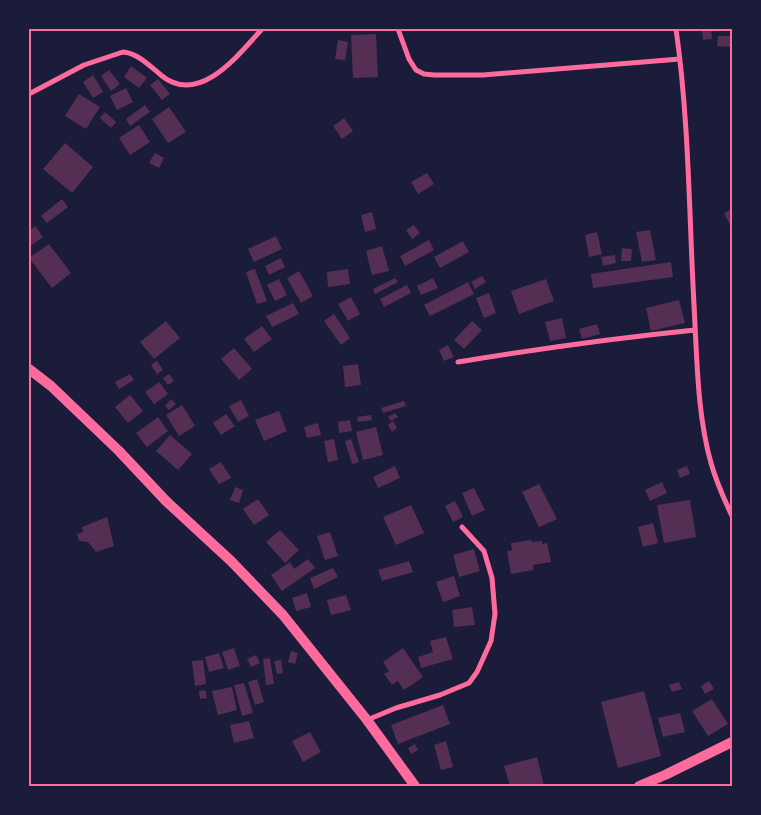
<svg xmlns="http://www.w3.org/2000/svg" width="761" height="815" font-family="Lato,sans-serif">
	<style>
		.building { fill: #542f53 }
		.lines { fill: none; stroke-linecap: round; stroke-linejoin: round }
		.minor { stroke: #ff6b9d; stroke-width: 5 }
		.secondary { stroke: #ff6b9d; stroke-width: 10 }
		.neatline { fill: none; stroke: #ff6b9d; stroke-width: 2 }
	</style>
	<rect width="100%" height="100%" fill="#1b1b3a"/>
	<!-- building -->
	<path class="building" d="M702 29H711L712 39 703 40Z
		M376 34 378 77 353 78 351 35Z
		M718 36H732V47L717 46Z
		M338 40 348 42 345 60 335 59Z
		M131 66 147 78 139 88 124 77Z
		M109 70 120 84 111 91 101 76Z
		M93 75 103 92 93 98 83 82Z
		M158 79 170 94 162 100 150 85Z
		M126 88 133 102 117 110 110 96Z
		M79 94 100 107 86 129 65 116Z
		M145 105 150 112 130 126 126 119Z
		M169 107 186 132 168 143 152 119Z
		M105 112 116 122 111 128 100 118Z
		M344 118 353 131 342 139 333 126Z
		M139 125 150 142 130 155 119 138Z
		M65 143 93 167 72 193 43 169Z
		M155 153 164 158 159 168 149 163Z
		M427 173 434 184 418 194 411 182Z
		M62 199 68 207 47 223 41 216Z
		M732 209V229L724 213Z
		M372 212 376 229 365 232 361 215Z
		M414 225 420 233 412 239 406 230Z
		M35 226 43 237 29 247V231Z
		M650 230 656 260 642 262 636 232Z
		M597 232 602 254 589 257 585 235Z
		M276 236 282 249 254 262 248 249Z
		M429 240 434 250 405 266 400 256Z
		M463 241 469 252 440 268 434 257Z
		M49 244 71 273 52 288 29 258Z
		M382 246 389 271 372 275 366 251Z
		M622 248 632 249 631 261H621Z
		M615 255 616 263 603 266 601 257Z
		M281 258 285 267 269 275 265 266Z
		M671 262 673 277 593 288 591 274Z
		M255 269 267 301 257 304 246 272Z
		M348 269 350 284 328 287 327 272Z
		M299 271 313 296 301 303 287 278Z
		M482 276 486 282 475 289 471 282Z
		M395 278 398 282 375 294 373 289Z
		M433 278 438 288 421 295 417 286Z
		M279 279 287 295 275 301 267 285Z
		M546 279 554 301 519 314 511 291Z
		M468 282 474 294 430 316 424 305Z
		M407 285 411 293 384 307 380 299Z
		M489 293 496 313 484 318 476 298Z
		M351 297 360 314 348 321 338 304Z
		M679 300 685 323 651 331 646 308Z
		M293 303 299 314 272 327 266 316Z
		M334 314 350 338 341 345 324 321Z
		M562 318 566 338 550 341 545 322Z
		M166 321 180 338 154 359 140 342Z
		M472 321 482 330 464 349 454 340Z
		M597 324 600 334 582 339 579 329Z
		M262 326 272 339 254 352 244 339Z
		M448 345 454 357 444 361 439 350Z
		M234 348 252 369 239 380 221 359Z
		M157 361 163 370 157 374 151 365Z
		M358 364 361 385 345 387 343 366Z
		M130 374 134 380 119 389 115 382Z
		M169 374 174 381 168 385 163 378Z
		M159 382 168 394 154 404 145 392Z
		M130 395 143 411 128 423 115 407Z
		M171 399 176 404 169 410 165 406Z
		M241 400 249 416 238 422 229 406Z
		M404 401 406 406 383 413 381 408Z
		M182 405 195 426 179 436 166 415Z
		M279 411 287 431 264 441 255 420Z
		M395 413 398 417 391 421 388 417Z
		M226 414 235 426 221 435 213 423Z
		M371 415 372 420 358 422 357 417Z
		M158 417 168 431 147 447 136 433Z
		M350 420 352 431 339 433 338 422Z
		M393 421 397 428 392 432 388 425Z
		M318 423 321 435 307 438 304 427Z
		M376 427 383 455 363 460 356 432Z
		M170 435 192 454 178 470 156 451Z
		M334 439 338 460 328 462 324 441Z
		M351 439 359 462 352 464 345 441Z
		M221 462 231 478 219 484 209 469Z
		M395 466 400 478 378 488 373 477Z
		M687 466 690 474 680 478 677 470Z
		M662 482 667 493 650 501 645 490Z
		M539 484 557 519 539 527 522 492Z
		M235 487 243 490 239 503 230 500Z
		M474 488 485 510 472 516 462 493Z
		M258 499 269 515 254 525 243 509Z
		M690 500 696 537 664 543 657 505Z
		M455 501 463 517 453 522 445 506Z
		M411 505 424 533 396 545 383 517Z
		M107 517 114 546 96 552 88 542 79 541 77 534 83 532 82 527Z
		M653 523 658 543 643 547 638 527Z
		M280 530 299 550 285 563 266 542Z
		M330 532 338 556 325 560 317 536Z
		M531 540 532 542 542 541V544L547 543 551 562 533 565V570L511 574 507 551 512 550 511 543Z
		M474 549 480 571 459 577 453 555Z
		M308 559 315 568 282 591 271 575 290 562 294 569Z
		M409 561 413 572 382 581 378 570Z
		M333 568 338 577 314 589 310 578Z
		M454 576 460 596 443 602 436 582Z
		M307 593 311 607 296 611 292 598Z
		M346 595 351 610 331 615 327 600Z
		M472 607 475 625 454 627 452 610Z
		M446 637 453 659 421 668 418 657 433 652 430 641Z
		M234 648 240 666 228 670 222 652Z
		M403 648 423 677 404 690 398 681 392 685 384 674 389 671 383 662Z
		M291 651 298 653 295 664 288 662Z
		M219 653 224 668 209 672 205 657Z
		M256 655 260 663 251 667 247 659Z
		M270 658 274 684 266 685 263 659Z
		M203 660 206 684 195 686 192 661Z
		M281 660 283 673 277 674 274 661Z
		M257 679 264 702 255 705 248 682Z
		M709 681 714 689 705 694 701 686Z
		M679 682 682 689 672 692 669 685Z
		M244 683 253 713 242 716 234 685Z
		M232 687 237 710 218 715 212 691Z
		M205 690 207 698 200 699 199 691Z
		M644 691 661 756 618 768 601 702Z
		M712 699 728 724 708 736 692 711Z
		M443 705 450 724 398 744 391 725Z
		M680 713 685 732 663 737 658 718Z
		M249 721 254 738 234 743 230 725Z
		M310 732 321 752 303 762 292 741Z
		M446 741 453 767 441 770 434 745Z
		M415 744 418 750 411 754 408 748Z
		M537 757 544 786H510L504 766Z"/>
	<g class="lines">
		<!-- minor -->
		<path class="minor" d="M398 29 409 59 416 70 424 74 434 75H483L680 59
			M676 29C689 120 689 213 694 305 697 356 697 414 711 463 716 481 724 499 732 516
			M29 94 84 65 123 52C138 53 151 67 162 76 200 106 239 54 262 29
			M458 362C537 349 616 338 695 330
			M367 720 396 708 440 695 469 683 477 672 491 641 495 614 492 578 484 551 462 527"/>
		<!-- secondary -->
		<path class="secondary" d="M29 369 51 386 119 451 166 501 231 561 283 615 367 720 415 786
			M639 786 665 775 732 742"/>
	</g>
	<!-- border -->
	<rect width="761" height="815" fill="none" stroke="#1b1b3a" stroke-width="60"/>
	<rect x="30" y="30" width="701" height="755" class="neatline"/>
</svg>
